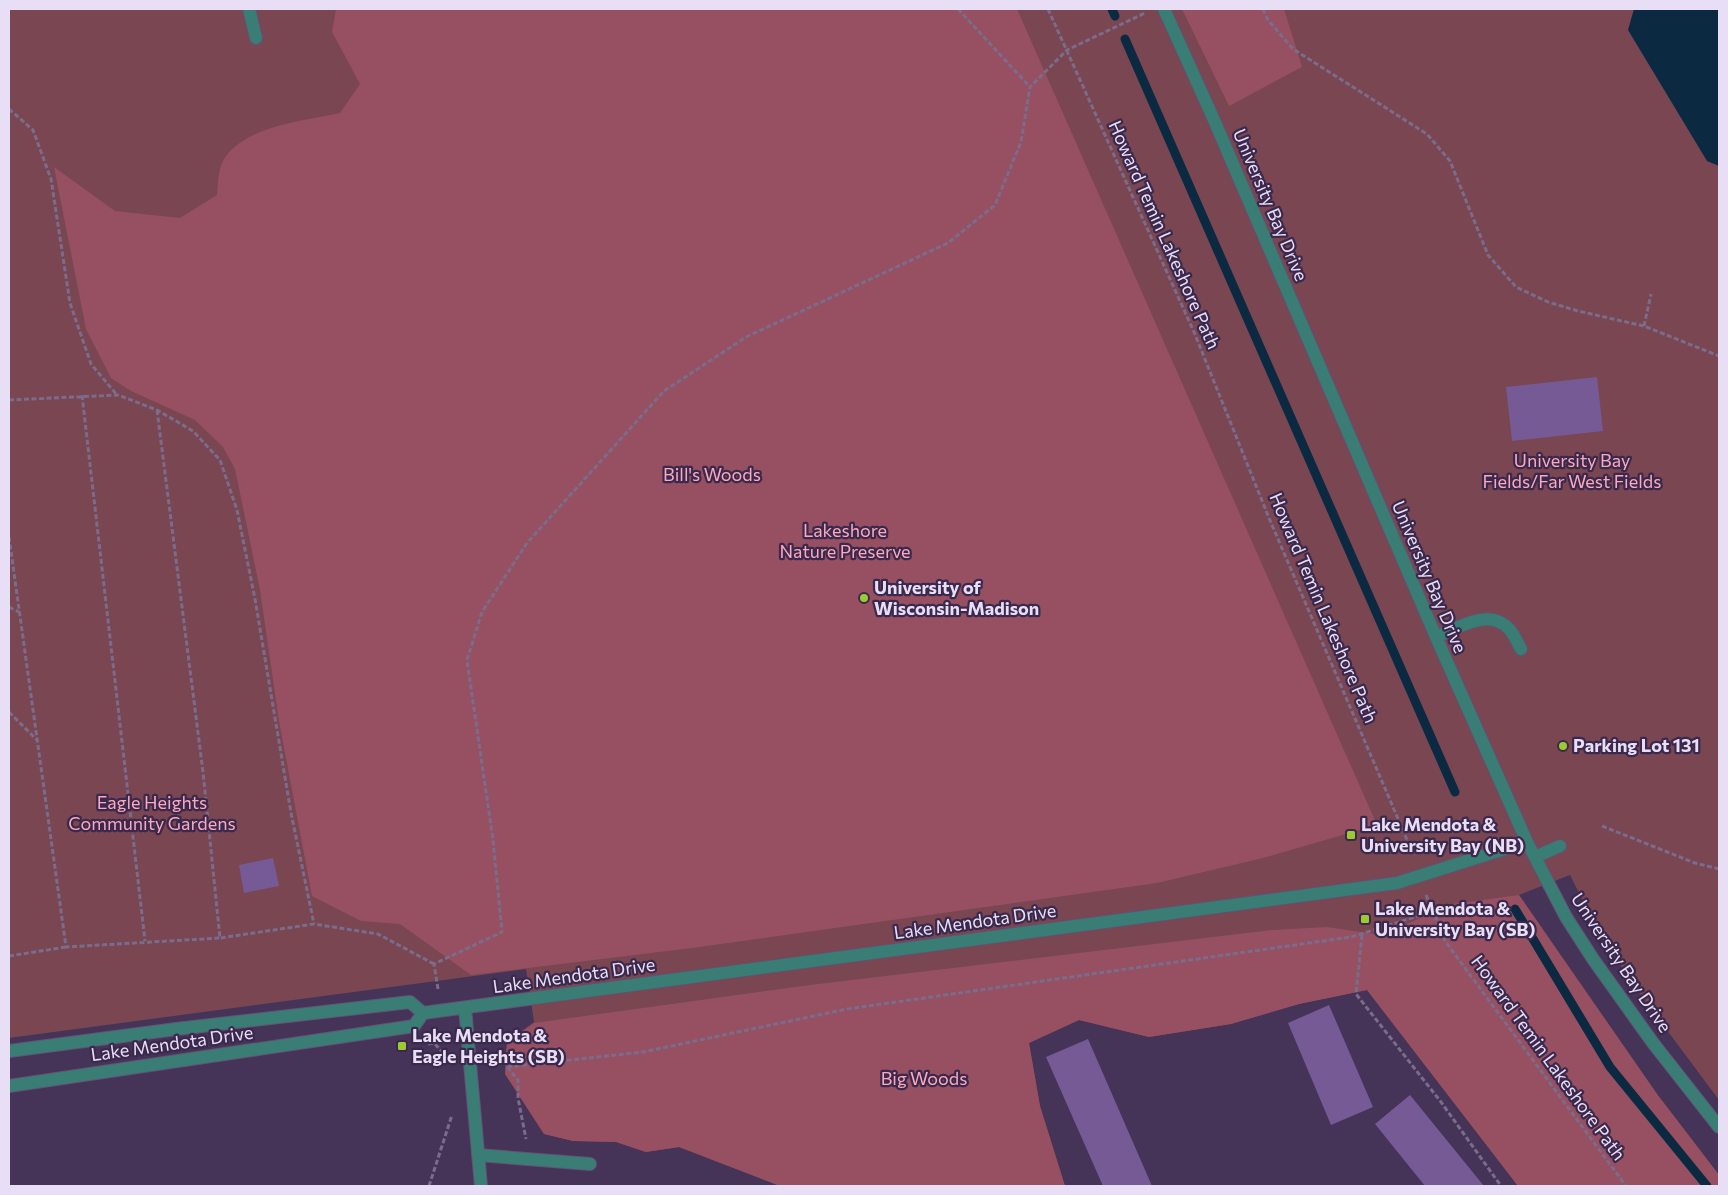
<svg xmlns="http://www.w3.org/2000/svg" width="1728" height="1195" font-family="Commissioner,sans-serif">
	<style>
		.green { fill: #794652 }
		.forest { fill: #965061 }
		.water { fill: #0b2a42 }
		.lines { fill: none; stroke-linecap: round; stroke-linejoin: round }
		.stream { stroke: #0b2a42; stroke-width: 9 }
		.building { fill: #765a95 }
		.minor-casing { stroke: #625274; stroke-width: 14 }
		.path { stroke: #7b6c8c; stroke-width: 3; stroke-dasharray: 5 2.5; stroke-linecap: butt }
		.minor { stroke: #397d75; stroke-width: 12 }
		.poi-dot { fill: #9cca31; stroke: #3b294d; stroke-width: 2 }
		.labels { text-anchor: middle; stroke-width: 4.5; stroke-linejoin: round; paint-order: stroke }
		.street-label { font-size: 18px; fill: #e8def5; stroke: #3b294d }
		.park-label { font-size: 18px; fill: #fda9bb; stroke: #3b294d }
		.poi-label { font-size: 18px; font-weight: bold; fill: #e8def5; stroke: #3b294d; text-anchor: start }
	</style>
	<rect width="100%" height="100%" fill="#453358"/>
	<!-- green -->
	<path class="green" d="M9 9H1719V1100L1637 990 1601 937 1570 875 1519 895 1657 1094 1719 1175V1186H1518L1367 990 1299 1004 1231 1024 1149 1037 1079 1020 1029 1043 1040 1106 1065 1186H780L679 1147 646 1152 616 1142 573 1141 544 1134 505 1074 507 1042 534 1022 526 969 9 1038Z"/>
	<!-- forest -->
	<path class="forest" d="M336 9H1017L1377 825 1263 858 1157 883 692 948 471 975 400 924 361 921 312 896 279 721 260 590 235 469 223 447 195 420 131 391 111 378 86 329 54 167 115 211 180 218 217 195C218 185 218 170 223 161 243 126 303 121 340 113L360 84 332 32Z
		M1182 9H1284L1302 67 1229 106Z
		M1519 895 1657 1094 1719 1175V1186H1518L1367 990 1299 1004 1231 1024 1149 1037 1079 1020 1029 1043 1040 1106 1065 1186H780L679 1147 646 1152 616 1142 573 1141 544 1134 505 1074 507 1042 534 1023 810 985 1273 930 1327 927 1381 935 1453 904Z"/>
	<!-- water -->
	<path class="water" d="M1634 9H1719V166L1707 161 1628 30Z"/>
	<g class="lines">
		<!-- stream -->
		<path class="stream" d="M1112 9 1115 16
			M1125 39 1455 792
			M1515 909 1610 1067 1707 1186"/>
	</g>
	<!-- building -->
	<path class="building" d="M1597 377 1603 431 1512 441 1506 387Z
		M273 858 279 886 244 893 239 865Z
		M1329 1005 1373 1107 1331 1125 1288 1023Z
		M1088 1039 1152 1186H1103L1046 1057Z
		M1410 1095 1484 1186H1425L1375 1124Z"/>
	<g class="lines">
		<defs>
			<path id="minor" d="M249 9 256 38
				M1164 9 1214 120 1436 637 1527 842 1566 917 1593 959 1653 1043 1719 1127
				M1436 637C1457 628 1490 607 1509 629 1514 634 1517 642 1521 649
				M1535 857 1560 846
				M465 1008 481 1186
				M9 1051 176 1029 410 1002 423 1013
				M9 1086 414 1026 423 1013 1397 883 1527 842
				M478 1155 590 1164"/>
		</defs>
		<!-- minor casing -->
		<use href="#minor" class="minor-casing"/>
		<!-- path -->
		<path class="path" d="M958 9 1030 87
			M1048 9 1194 332 1269 518 1414 856
			M1263 9 1268 20 1293 49 1427 134 1450 161 1488 255 1516 287 1548 302 1578 311 1644 326 1719 356
			M9 109 33 130 51 179 70 303 91 364 117 395
			M1644 326 1651 294
			M82 395 145 941
			M9 400 118 395 157 410 193 431 220 460 237 510 255 599 291 813 314 924
			M157 410 203 772 220 938 314 924 378 934 434 964
			M9 537 66 947 220 938
			M9 607 19 612
			M9 712 37 740
			M1602 826 1695 863 1719 869
			M1426 895 1445 941 1626 1186
			M1362 935 1356 994 1441 1102 1501 1186
			M9 956 66 947
			M438 989 434 964 502 932 493 840 467 660 482 612 527 543 664 391 746 337 948 243 995 205 1021 142 1030 87 1067 50 1145 13
			M428 1044 434 1043 447 1057
			M507 1067 643 1052 847 1009 1351 937 1431 912
			M507 1067 518 1080V1098L526 1139
			M429 1186 452 1115"/>
		<!-- minor -->
		<use href="#minor" class="minor"/>
	</g>
	<!-- markers -->
	<g class="poi-dot">
		<circle cx="864" cy="598" r="5"/>
		<circle cx="1563" cy="746" r="5"/>
		<rect x="1346" y="830" width="10" height="10" rx="2.5"/>
		<rect x="1360" y="914" width="10" height="10" rx="2.5"/>
		<rect x="397" y="1041" width="10" height="10" rx="2.5"/>
	</g>
	<g class="labels">
		<!-- street labels -->
		<g class="street-label">
			<text transform="translate(1270 205) rotate(67)" y="6">University Bay Drive</text>
			<text transform="translate(1164 235) rotate(66)" y="6">Howard Temin Lakeshore Path</text>
			<text transform="translate(1429 577) rotate(67)" y="6">University Bay Drive</text>
			<text transform="translate(1323 608) rotate(67)" y="6">Howard Temin Lakeshore Path</text>
			<text transform="translate(975 922) rotate(-8)" y="6">Lake Mendota Drive</text>
			<text transform="translate(1621 963) rotate(56)" y="6">University Bay Drive</text>
			<text transform="translate(574 976) rotate(-8)" y="6">Lake Mendota Drive</text>
			<text transform="translate(172 1044) rotate(-8)" y="6">Lake Mendota Drive</text>
			<text transform="translate(1548 1058) rotate(54)" y="6">Howard Temin Lakeshore Path</text>
		</g>
		<!-- park labels -->
		<g class="park-label">
			<text x="1572" y="467">University Bay<tspan x="1572" dy="21">Fields/Far West Fields</tspan></text>
			<text x="712" y="481">Bill's Woods</text>
			<text x="845" y="537">Lakeshore<tspan x="845" dy="21">Nature Preserve</tspan></text>
			<text x="152" y="809">Eagle Heights<tspan x="152" dy="21">Community Gardens</tspan></text>
			<text x="924" y="1085">Big Woods</text>
		</g>
		<!-- poi labels -->
		<g class="poi-label">
			<text x="874" y="594">University of<tspan x="874" dy="21">Wisconsin-Madison</tspan></text>
			<text x="1573" y="752">Parking Lot 131</text>
			<text x="1361" y="831">Lake Mendota &amp;<tspan x="1361" dy="21">University Bay (NB)</tspan></text>
			<text x="1375" y="915">Lake Mendota &amp;<tspan x="1375" dy="21">University Bay (SB)</tspan></text>
			<text x="412" y="1042">Lake Mendota &amp;<tspan x="412" dy="21">Eagle Heights (SB)</tspan></text>
		</g>
	</g>
	<!-- border -->
	<rect width="1728" height="1195" fill="none" stroke="#e8def5" stroke-width="20"/>
</svg>
